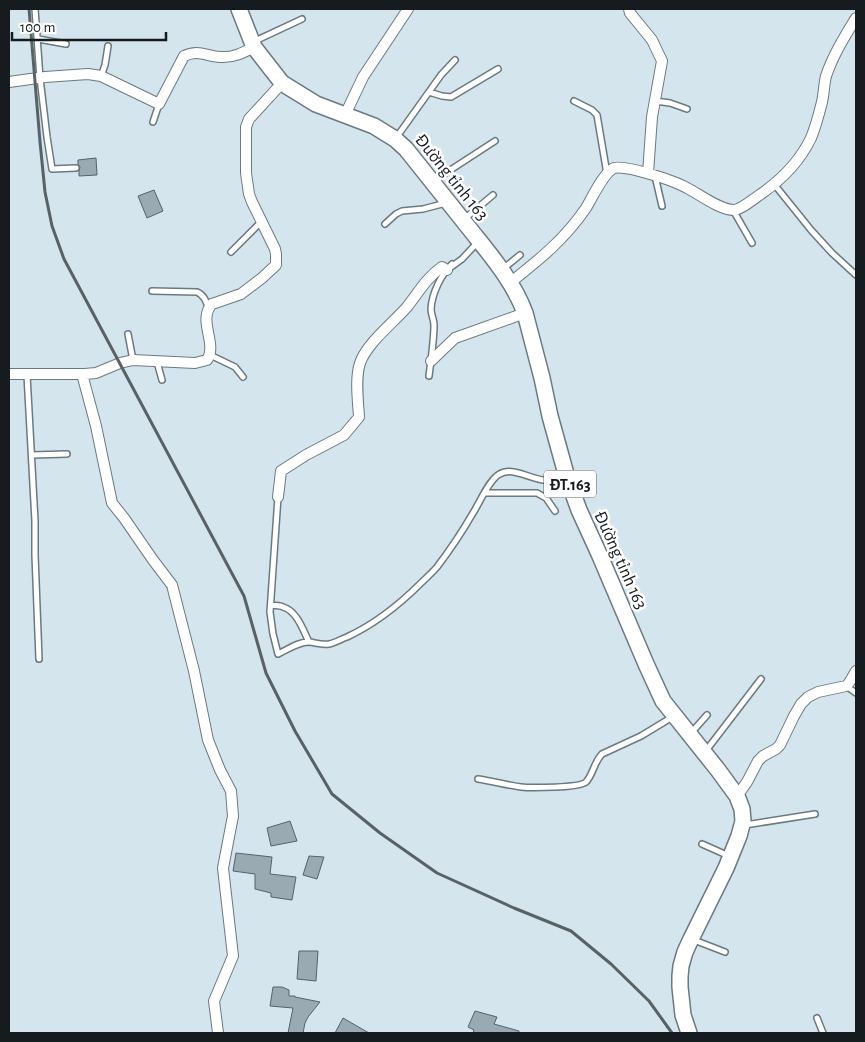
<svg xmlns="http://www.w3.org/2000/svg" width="865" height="1042" font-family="'Alegreya Sans',sans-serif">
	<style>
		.building { fill: #9aaab2; stroke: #54636a }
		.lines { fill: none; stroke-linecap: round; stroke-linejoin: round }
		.service-casing { stroke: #6b7a81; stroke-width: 8 }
		.minor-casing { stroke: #6b7a81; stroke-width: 12 }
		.primary-casing { stroke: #6b7a81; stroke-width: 18 }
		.service { stroke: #fff; stroke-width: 5 }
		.minor { stroke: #fff; stroke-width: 10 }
		.primary { stroke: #fff; stroke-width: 15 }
		.rail { stroke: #576166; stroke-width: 3 }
		.labels { text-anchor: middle; stroke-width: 5; stroke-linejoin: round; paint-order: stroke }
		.shield { fill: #fff; stroke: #5b5f62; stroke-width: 1 }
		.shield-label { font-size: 16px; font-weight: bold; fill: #151b1e }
		.street-label { font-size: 18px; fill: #151b1e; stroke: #fff }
	</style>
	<rect width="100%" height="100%" fill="#d5e5ee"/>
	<!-- building -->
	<path class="building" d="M96 158 97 175 79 176V171L80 167 78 164V160Z
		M154 190 163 211 147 218 138 196Z
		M290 821 297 841 271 846 267 828Z
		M236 853 272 857 270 874 296 877 292 900 271 897V893L255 889V874L233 871Z
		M309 856 324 857 317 879 303 875Z
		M299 951H318L316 981 297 979Z
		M273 987H282L289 990V996H295V997L320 1002 308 1017 305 1023 303 1033H288L293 1008 270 1006Z
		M475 1011 497 1017 494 1024 519 1031V1033H473L474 1030 468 1027Z
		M343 1018 369 1033H335Z"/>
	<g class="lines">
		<defs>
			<path id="service" d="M35 9 40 78 47 137 52 169 76 168
				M38 39 66 44
				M253 42 302 19
				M101 76 105 65 108 46
				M429 92 442 96 451 97 498 69
				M574 101 592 110 597 115 607 174
				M655 101 670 103 687 109
				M153 122 159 104
				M396 138 441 75 455 60
				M655 176 662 206
				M435 180 495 141
				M774 184 811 230 832 253 856 275
				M733 210 752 243
				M463 220 493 195
				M385 224 396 214 402 211 423 209 446 203
				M231 252 262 221
				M504 268 520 255
				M152 291 197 292C204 295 206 301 208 307
				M128 334 133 360
				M210 355 235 367 243 377
				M157 362 162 380
				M27 375 35 521V555L39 659
				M429 376C431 360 434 340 434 325 434 320 431 314 431 309 432 293 441 275 452 264L447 270 462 259 477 243
				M32 455 67 454
				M485 493H537L546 498 555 511
				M278 497 270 612 273 634 278 654C287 650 299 641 310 642 316 643 322 645 329 644 335 643 341 639 347 637 375 624 399 605 421 583 426 578 432 573 437 567 450 550 462 532 473 513 480 502 488 482 498 475 517 462 539 491 564 476
				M271 605C274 606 280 605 283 607 297 611 303 630 309 642
				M846 686 856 693
				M691 733 707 715
				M705 752 761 679
				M478 779C492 781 506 785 521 787 530 788 580 788 586 782 593 775 594 762 602 754L641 736 674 716
				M745 825 815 814
				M702 844 729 856
				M694 940 725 952
				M817 1018 823 1033"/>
			<path id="minor" d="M629 9 630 13 652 40 662 61 652 117 648 173
				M9 82 45 77 88 74 101 76 159 104 184 56C198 49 206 56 220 57 233 58 243 53 254 47
				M345 115 363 77 408 9
				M511 282C540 259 565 239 586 208 592 198 604 172 614 168 627 165 675 181 687 188 699 194 721 211 735 210 744 208 753 199 761 194 781 180 800 161 811 138 816 126 819 114 822 102 824 93 824 84 826 76 833 55 845 36 856 18
				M431 361 455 338 525 313
				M9 374H85L96 373 120 363 133 360 195 363 207 360C218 344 197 320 212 304L241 294 262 278 276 265V254L275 249 252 202 249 194 246 173V127L249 119 282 83
				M82 374 96 426 112 503 124 518 153 560 172 585 194 671 208 740 220 770 231 791 233 816 223 868 233 956 214 1001 218 1033
				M278 497 281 471 306 455 344 435 359 417C358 401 355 378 360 363 367 343 393 323 407 307 418 293 427 277 442 267L447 270
				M737 796 747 782 758 761 763 756 776 749 780 745 794 716 801 704 808 697 818 692 846 686 849 683 856 671"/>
			<path id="primary" d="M239 9 254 47 282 83 316 104 374 126 395 139 406 149C428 177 451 205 473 233 493 258 514 283 525 313L542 378 550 416 566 474 579 510 600 556 646 664 663 701 718 770 737 796 742 809 743 821 739 836 726 868 691 939 685 952 681 966 680 976V987L683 1015 689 1033"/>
		</defs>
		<!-- service casing -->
		<use href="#service" class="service-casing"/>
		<!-- minor casing -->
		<use href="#minor" class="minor-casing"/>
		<!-- primary casing -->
		<use href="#primary" class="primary-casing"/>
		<!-- service -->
		<use href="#service" class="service"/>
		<!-- minor -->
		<use href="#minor" class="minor"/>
		<!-- primary -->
		<use href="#primary" class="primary"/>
		<!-- rail -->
		<path class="rail" d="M29 9 40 142 45 192 52 226 64 259 244 596 266 673 295 731 332 794 380 833 437 873 514 908 571 931 611 964 649 1001 672 1033"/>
	</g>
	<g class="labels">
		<!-- shield labels -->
		<rect class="shield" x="544" y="470.5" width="52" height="27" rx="4"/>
		<g class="shield-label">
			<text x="570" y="490">ĐT.163</text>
		</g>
		<!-- street labels -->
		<g class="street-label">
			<text transform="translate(452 177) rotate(51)" y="6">Đường tỉnh 163</text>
			<text transform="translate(621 560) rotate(66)" y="6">Đường tỉnh 163</text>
		</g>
	</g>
	<!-- border -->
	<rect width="865" height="1042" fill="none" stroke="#151b1e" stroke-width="20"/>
	<!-- scale -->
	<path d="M12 32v8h154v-8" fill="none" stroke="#151b1e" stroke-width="2.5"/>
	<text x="20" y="32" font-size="15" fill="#151b1e" stroke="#ffffff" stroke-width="4" paint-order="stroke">100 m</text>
</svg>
